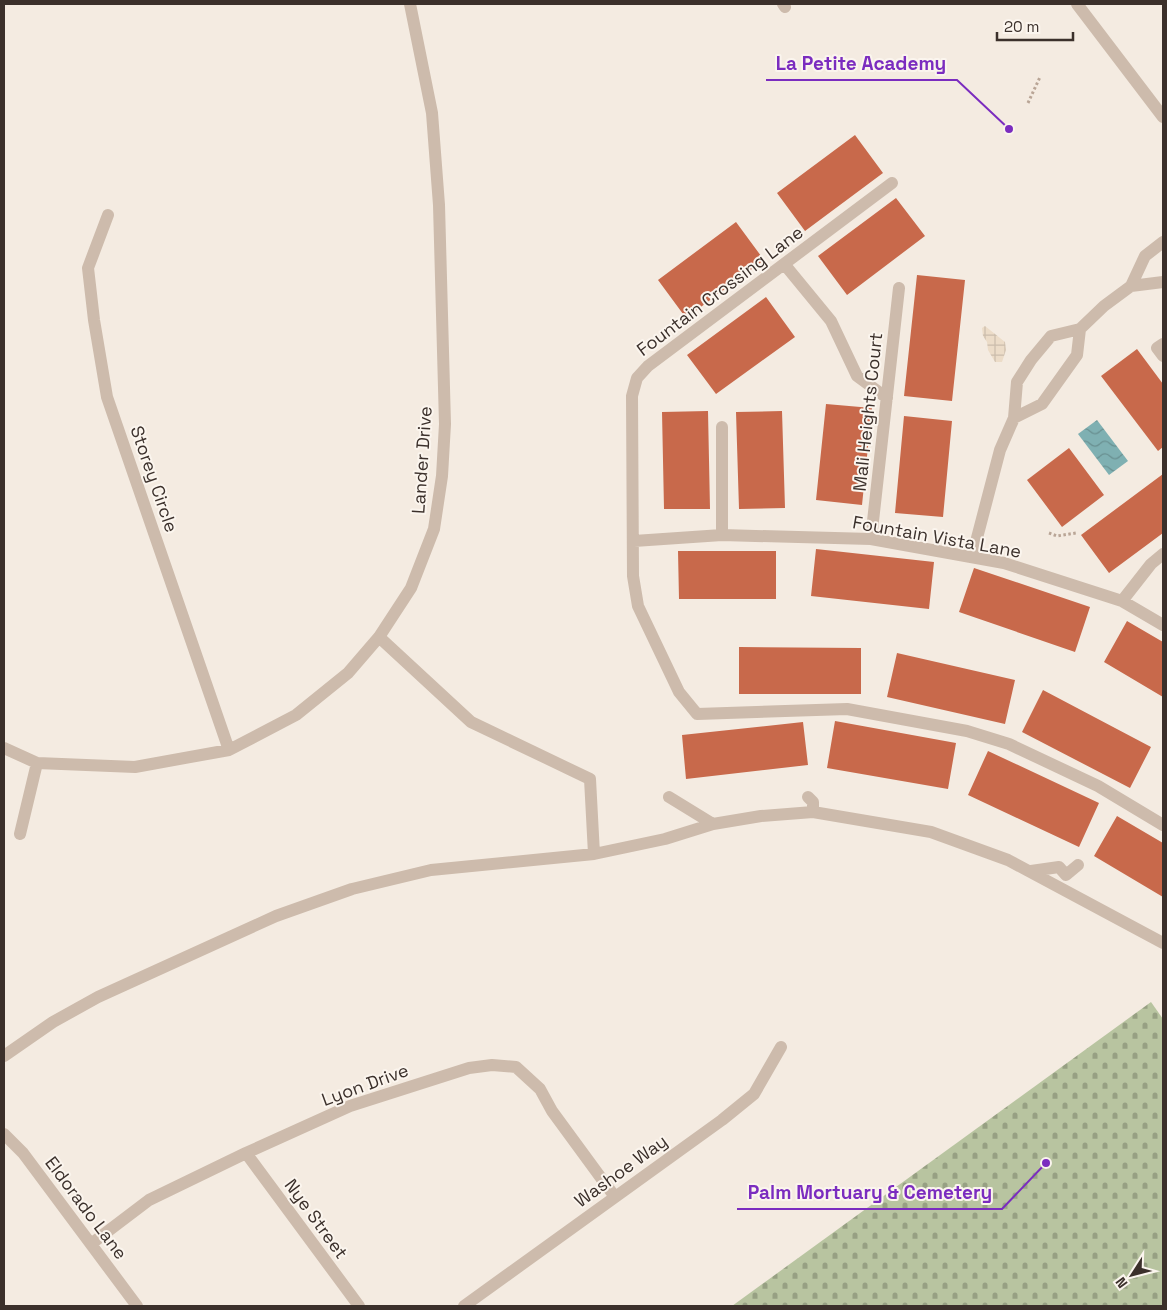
<svg xmlns="http://www.w3.org/2000/svg" width="1167" height="1310" font-family="'Space Grotesk',sans-serif">
	<style>
		.cemetery { fill: url(#cemetery-stones) }
		.plaza { fill: url(#plaza-grid) }
		.water { fill: url(#water-waves) }
		.building { fill: #c8694b }
		.lines { fill: none; stroke-linecap: round; stroke-linejoin: round }
		.path { stroke: #b9a596; stroke-width: 3; stroke-dasharray: 2.5 2.5; stroke-linecap: butt }
		.minor { stroke: #cdbbac; stroke-width: 12 }
		.labels { text-anchor: middle; stroke-width: 4; stroke-linejoin: round; paint-order: stroke }
		.street-label { font-size: 18px; fill: #3b302b; stroke: #fbf5ee }
		.leader { fill: none; stroke: #7b2cbf; stroke-width: 2 }
		.callout-dot { fill: #7b2cbf; stroke: #fbf5ee; stroke-width: 2 }
		.callout-label { font-size: 19px; text-anchor: middle; font-weight: bold; fill: #7b2cbf; stroke: #fbf5ee; stroke-width: 4; stroke-linejoin: round; paint-order: stroke }
	</style>
	<defs>
		<pattern id="cemetery-stones" width="16" height="16" patternUnits="userSpaceOnUse" patternTransform="scale(1.25)"><rect width="16" height="16" fill="#b8c4a0"/><path d="M2 7V4a2 2 0 0 1 4 0v3zM10 15v-3a2 2 0 0 1 4 0v3z" fill="#97a083"/></pattern>
		<pattern id="plaza-grid" width="8" height="8" patternUnits="userSpaceOnUse" patternTransform="scale(1.25)"><rect width="8" height="8" fill="#ecdcc8"/><path d="M0 4h8M4 0v8" fill="none" stroke="#cbbdac"/></pattern>
		<pattern id="water-waves" width="16" height="10" patternUnits="userSpaceOnUse" patternTransform="scale(1.25)"><rect width="16" height="10" fill="#7fb0b2"/><path d="M0 5q4-4 8 0t8 0" fill="none" stroke="#699091"/></pattern>
	</defs>
	<rect width="100%" height="100%" fill="#f4ebe1"/>
	<!-- cemetery -->
	<path class="cemetery" d="M1151 1002 1163 1019V1306H732Z"/>
	<!-- plaza -->
	<path class="plaza" d="M985 326 1005 342 1006 350 1002 362H995L988 350 987 342 983 336 982 328Z"/>
	<!-- water -->
	<path class="water" d="M1097 420 1128 461 1109 475 1078 434Z"/>
	<!-- building -->
	<path class="building" d="M855 135 883 173 805 231 777 193Z
		M896 198 925 236 847 295 818 256Z
		M736 222 764 260 686 318 658 280Z
		M917 275 965 280 952 401 904 396Z
		M766 297 795 337 716 394 687 355Z
		M1137 349 1163 384V447L1158 451 1101 376Z
		M826 404 872 408 862 505 816 500Z
		M708 411 710 509H664L662 412Z
		M782 411 785 508 739 509 736 412Z
		M904 416 952 421 943 517 895 513Z
		M1069 448 1104 495 1062 527 1027 480Z
		M1163 474V533L1109 573 1081 535Z
		M816 549 934 562 929 609 811 596Z
		M678 551H776V599H679Z
		M974 568 1090 607 1075 652 959 612Z
		M1127 621 1163 642V697L1104 662Z
		M739 647 861 648V694H739Z
		M897 653 1015 680 1005 724 887 697Z
		M1043 690 1151 747 1130 788 1022 732Z
		M835 721 956 743 948 789 827 768Z
		M803 722 808 765 686 779 682 735Z
		M988 751 1099 803 1079 847 968 795Z
		M1117 816 1163 843V897L1094 856Z"/>
	<g class="lines">
		<!-- path -->
		<path class="path" d="M1028 103 1040 77
			M1049 533 1057 536 1076 533"/>
		<!-- minor -->
		<path class="minor" d="M783 4 785 7
			M1077 4 1163 117
			M892 183 648 366 637 378 632 396 633 576 638 606 679 692 697 714 847 709 967 731 1009 744 1098 786 1163 825
			M108 215 88 268 94 320 107 397 229 750
			M785 265 831 321 857 376 887 398
			M1131 286 1163 282
			M1163 344 1157 348 1163 356
			M1014 418 1042 404 1077 355 1080 329
			M722 427V535
			M871 539 899 288
			M634 541 722 535 871 539 1004 563 1122 601 1163 625
			M972 557 1000 450 1014 418 1017 382 1031 360 1051 336 1080 329 1104 306 1131 286 1145 256 1163 242
			M1122 601 1151 564 1163 554
			M379 637 471 722 590 779 594 854
			M4 748 37 763 135 767 229 750 296 715 348 673 379 637 411 588 434 529 442 476 445 424 439 205 432 113 410 4
			M669 797 713 824
			M808 797 813 802V812
			M20 834 37 763
			M1031 871 1059 867 1066 875 1078 865
			M4 1056 53 1022 98 997 276 916 352 889 431 870 594 854 665 839 713 824 761 816 813 812 931 832 1008 860 1163 943
			M4 1134 23 1153 137 1306
			M246 1153 359 1306
			M91 1244 149 1200 246 1153 350 1106 469 1068 492 1065 516 1067 540 1089 552 1111 615 1197
			M464 1306 722 1120 754 1094 781 1047"/>
	</g>
	<g class="labels">
		<!-- street labels -->
		<g class="street-label">
			<text transform="translate(720 291) rotate(-37)" y="6">Fountain Crossing Lane</text>
			<text transform="translate(868 412) rotate(-84)" y="6">Mali Heights Court</text>
			<text transform="translate(422 460) rotate(-86)" y="6">Lander Drive</text>
			<text transform="translate(154 479) rotate(71)" y="6">Storey Circle</text>
			<text transform="translate(937 537) rotate(10)" y="6">Fountain Vista Lane</text>
			<text transform="translate(365 1085) rotate(-20)" y="6">Lyon Drive</text>
			<text transform="translate(621 1171) rotate(-36)" y="6">Washoe Way</text>
			<text transform="translate(86 1208) rotate(53)" y="6">Eldorado Lane</text>
			<text transform="translate(316 1219) rotate(54)" y="6">Nye Street</text>
		</g>
	</g>
	<!-- callouts -->
	<path class="leader" d="M1009 129L957 80H766M1046 1163L1002 1209H737"/>
	<g class="callout-dot">
		<circle cx="1009" cy="129" r="5"/>
		<circle cx="1046" cy="1163" r="5"/>
	</g>
	<g class="callout-label">
		<text x="861" y="70">La Petite Academy</text>
		<text x="870" y="1199">Palm Mortuary &amp; Cemetery</text>
	</g>
	<!-- border -->
	<rect width="1167" height="1310" fill="none" stroke="#3b302b" stroke-width="10"/>
	<!-- north arrow -->
	<g transform="translate(1132 1275) rotate(234)" stroke="#fbf5ee" stroke-width="4" paint-order="stroke">
	<path d="M0-4L9 19L0 12L-9 19Z" fill="#3b302b"/>
	<text y="-8" font-size="14" font-weight="bold" text-anchor="middle" fill="#3b302b">N</text>
	</g>
	<!-- scale -->
	<path d="M997 32v8h76v-8" fill="none" stroke="#3b302b" stroke-width="2.5"/>
	<text x="1004" y="32" font-size="15" fill="#3b302b" stroke="#fbf5ee" stroke-width="4" paint-order="stroke">20 m</text>
</svg>
